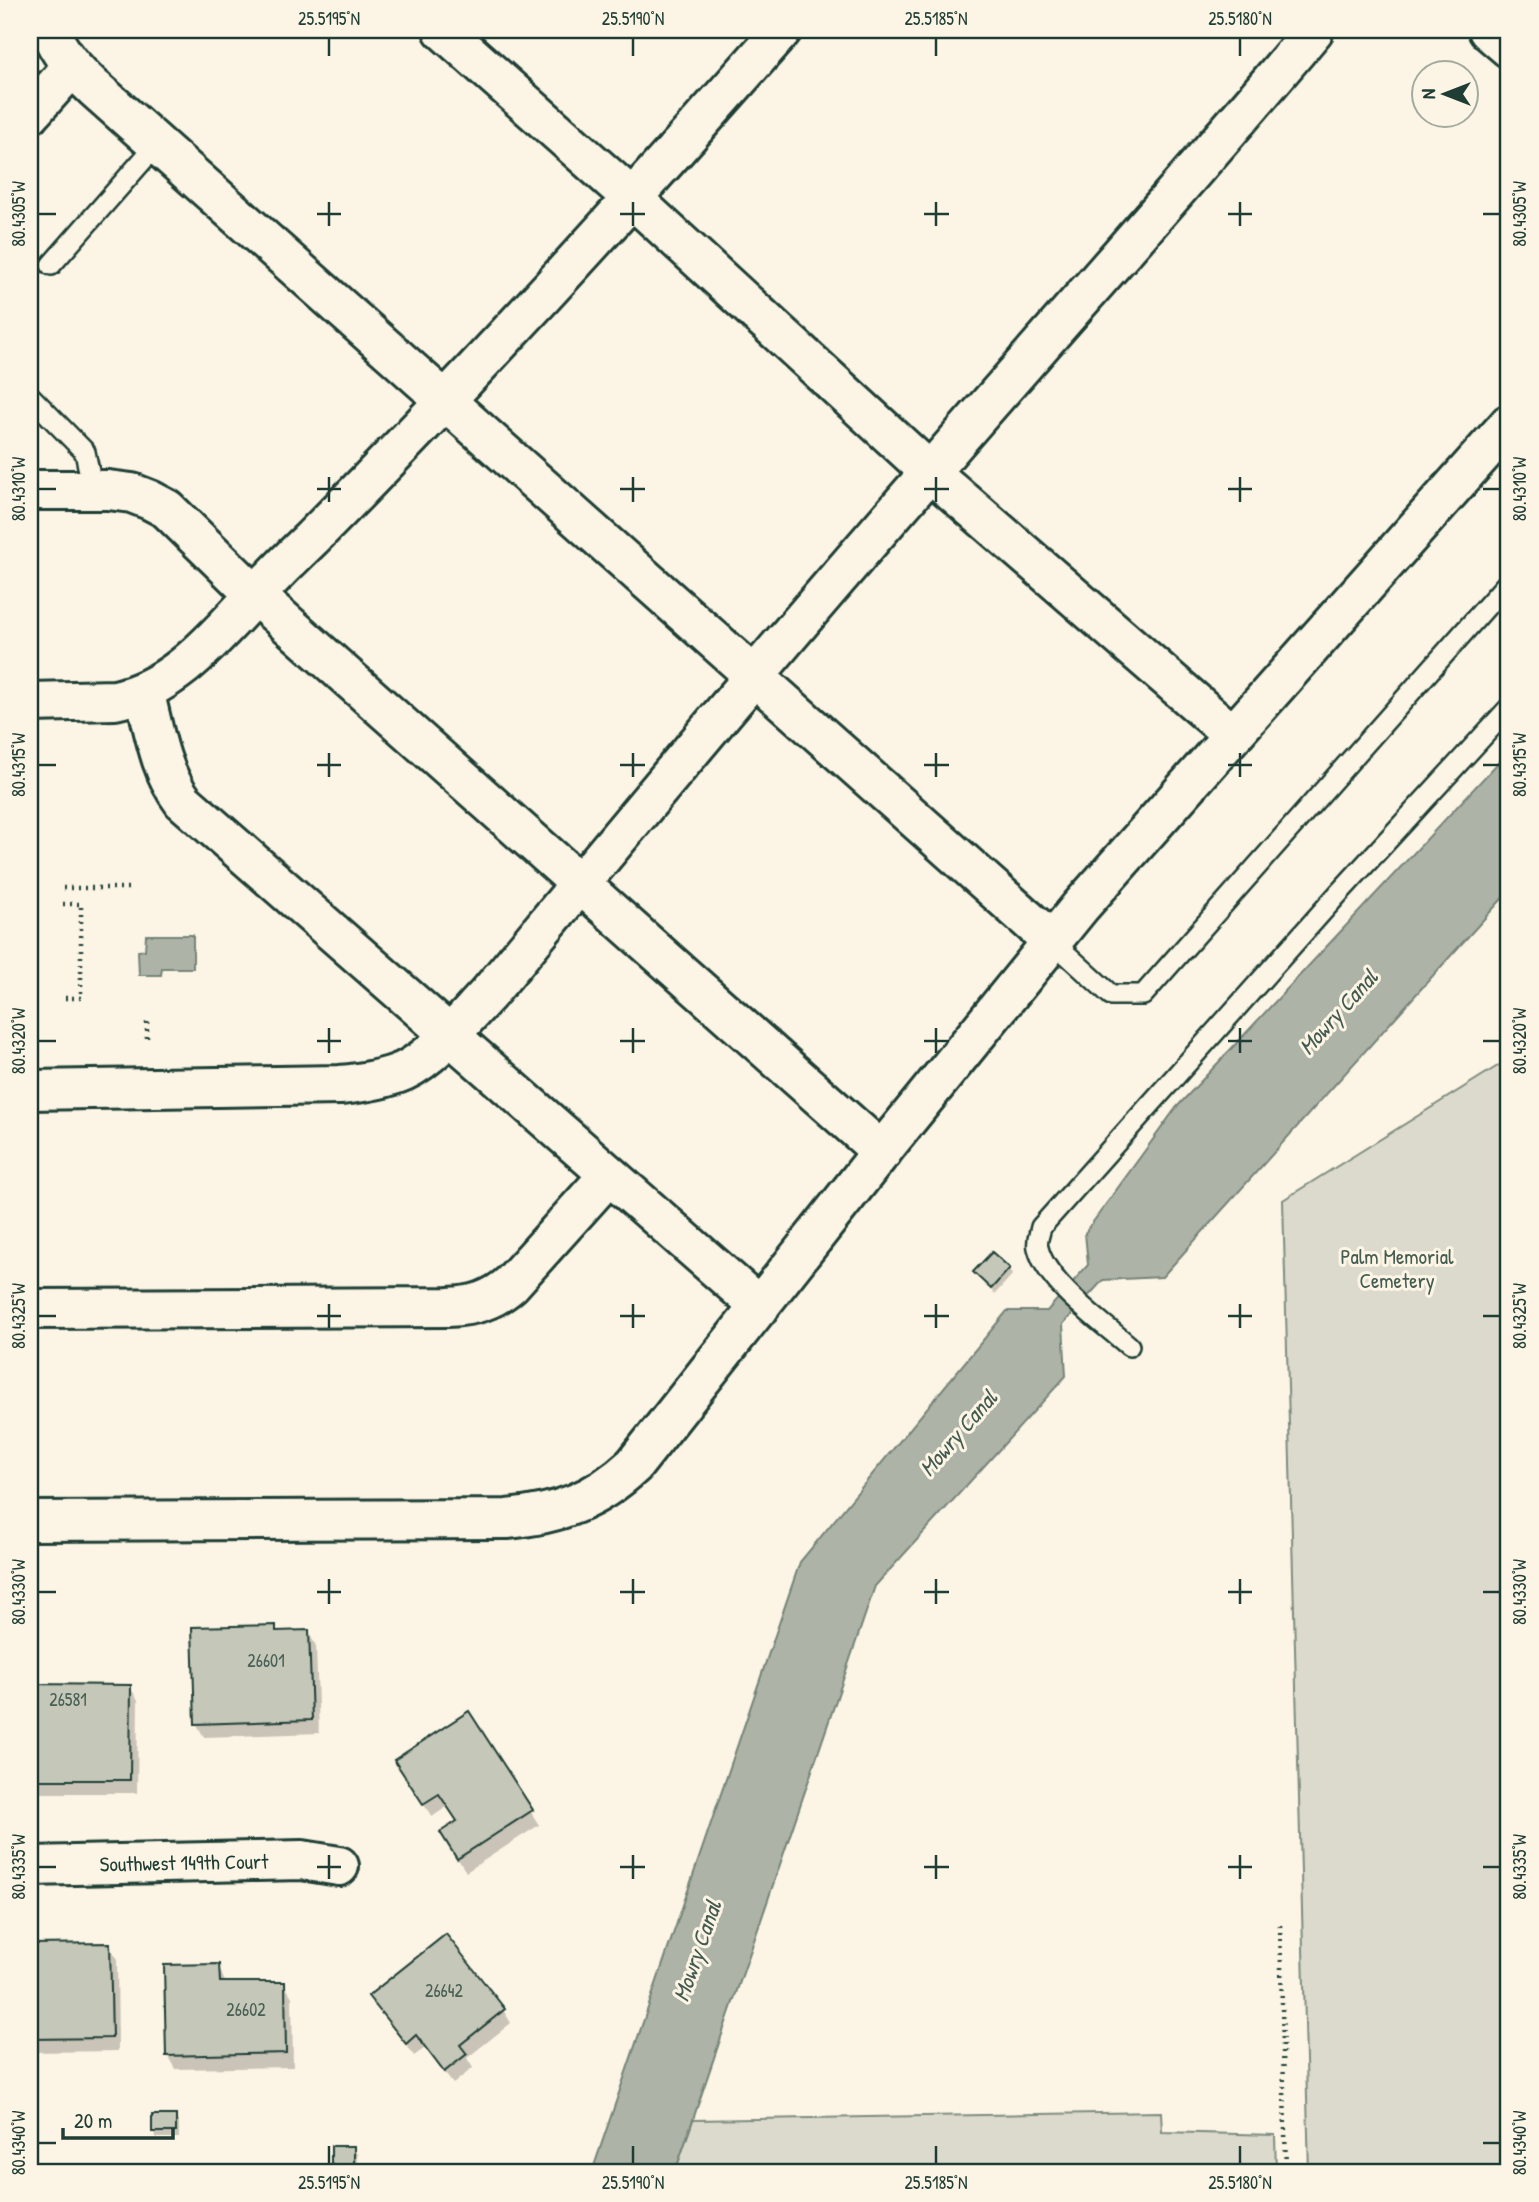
<svg xmlns="http://www.w3.org/2000/svg" width="1539" height="2202" font-family="'Patrick Hand',sans-serif">
	<style>
		.green { fill: #dcdacc; stroke: #7e8c80; stroke-width: 2 }
		.water { fill: #aeb3a7; stroke: #758479; stroke-width: 2 }
		.shadow { fill: #0003 }
		.building { fill: #c5c7b9; stroke: #1f3d34; stroke-width: 2 }
		.lines { fill: none; stroke-linecap: round; stroke-linejoin: round }
		.lane-casing { stroke: #1f3d34; stroke-width: 24 }
		.street-casing { stroke: #1f3d34; stroke-width: 44 }
		.secondary-casing { stroke: #1f3d34; stroke-width: 44 }
		.path { stroke: #1f3d34; stroke-width: 4.5; stroke-dasharray: 2 5; stroke-linecap: butt }
		.lane { stroke: #fcf5e5; stroke-width: 19 }
		.street { stroke: #fcf5e5; stroke-width: 38 }
		.secondary { stroke: #fcf5e5; stroke-width: 38 }
		.ticks { fill: none; stroke: #1f3d34; stroke-width: 2.5 }
		.labels { text-anchor: middle; stroke-width: 6; stroke-linejoin: round; paint-order: stroke }
		.number-label { font-size: 18px; fill: #486055 }
		.park-label { font-size: 21px; fill: #455c52; stroke: #fcf5e5 }
		.street-label { font-size: 21px; fill: #1f3d34; stroke: #fcf5e5 }
		.water-label { font-size: 23px; font-style: italic; fill: #435a51; stroke: #fcf5e5 }
		.neatline { fill: none; stroke: #1f3d34; stroke-width: 2.5 }
		.ticks-label { font-size: 18px; text-anchor: middle; fill: #1f3d34 }
	</style>
	<rect width="100%" height="100%" fill="#fcf5e5"/>
	<filter id="ink" filterUnits="userSpaceOnUse"><feTurbulence type="fractalNoise" baseFrequency=".0143" numOctaves="2"/><feDisplacementMap in="SourceGraphic" scale="14" xChannelSelector="R" yChannelSelector="G"/><feConvolveMatrix kernelMatrix="1 2 1 2 8 2 1 2 1" color-interpolation-filters="sRGB"/></filter>
	<g filter="url(#ink)">
		<!-- green -->
		<path class="green" d="M1509 1059V2172H1309L1283 1200Z
			M1161 2112 1162 2132 1275 2135 1276 2172H675L693 2120Z"/>
		<!-- water -->
		<path class="water" d="M1509 751V891L1162 1277 1103 1280 1063 1324 1066 1376 875 1586 675 2172H592L800 1562 1007 1311H1047L1088 1265 1085 1233 1176 1108Z
			M146 935H193V968H162L161 975H139L138 951 145 950Z"/>
		<!-- shadow -->
		<path class="shadow" d="M1008 1269 1012 1275 995 1294 976 1272Z
			M275 1626 279 1633 308 1632 316 1646 319 1733 204 1737 196 1723Z
			M30 1686 130 1687 138 1700 137 1793H30Z
			M469 1714 539 1825 466 1872 450 1846 458 1822 448 1806 432 1817 404 1774Z
			M109 1945 117 1959 118 2051 30 2052V1946Z
			M218 1966 226 1984H284L292 1997 293 2067 175 2069 167 2055Z
			M370 1996 503 2010 511 2023 467 2058 473 2068 453 2084 425 2048 414 2056Z
			M175 2116 179 2123V2138H157L153 2131Z
			M353 2147 357 2154V2171H337L333 2164Z"/>
		<!-- building -->
		<path class="building" d="M992 1252 1010 1268 991 1289 973 1272Z
			M276 1625V1631L309 1630 312 1720 195 1724 192 1627Z
			M30 1684 131 1685 130 1780H30Z
			M469 1711 533 1810 457 1859 440 1832 457 1821 439 1794 423 1804 394 1760Z
			M446 1934 505 2009 460 2045 467 2054 444 2072 416 2035 406 2044 368 1996Z
			M110 1943 112 2038 30 2039V1944Z
			M219 1964 220 1982H285L286 2053 166 2056 164 1965Z
			M152 2115H176V2132H152Z
			M331 2146H354V2165H331Z"/>
		<g class="lines">
			<defs>
				<path id="lane" d="M51 265 158 143
					M30 396 85 452 93 490
					M1052 941 1111 995H1143L1509 581
					M1129 1346C1102 1322 1047 1284 1038 1248 1036 1241 1040 1233 1041 1227L1338 894 1509 708"/>
				<path id="street" d="M50 30C59 54 76 71 94 88L1052 941
					M443 30 633 199 930 472 1233 735
					M30 114 72 67
					M30 490H108L132 493 150 500 167 509 255 595 882 1152
					M144 691C154 728 159 770 183 801L760 1307
					M30 702 115 700C176 687 216 636 256 594 274 575 293 556 312 538 475 374 630 203 782 30
					M30 1090 340 1085C361 1083 384 1080 404 1071 435 1056 464 1019 488 994 634 819 779 644 929 473 1057 325 1189 180 1314 30
					M30 1309 448 1307C473 1306 492 1301 511 1284L608 1176
					M30 1521 507 1519C559 1514 595 1501 634 1465L890 1141 1080 907 1509 424
					M30 1866 302 1860 339 1866"/>
				<path id="secondary" d="M1488 30 1509 48"/>
			</defs>
			<!-- lane casing -->
			<use href="#lane" class="lane-casing"/>
			<!-- street casing -->
			<use href="#street" class="street-casing"/>
			<!-- secondary casing -->
			<use href="#secondary" class="secondary-casing"/>
			<!-- path -->
			<path class="path" d="M63 888H129
				M63 904H81V998H64
				M147 1022V1039
				M1280 1925 1286 2172"/>
			<!-- lane -->
			<use href="#lane" class="lane"/>
			<!-- street -->
			<use href="#street" class="street"/>
			<!-- secondary -->
			<use href="#secondary" class="secondary"/>
		</g>
	</g>
	<!-- ticks -->
	<path class="ticks" d="M329 38V56M633 38V56M936 38V56M1240 38V56M329 202V226M633 202V226M936 202V226M1240 202V226M38 214H56M317 214H341M620 214H645M924 214H949M1228 214H1252M1483 214H1500M329 477V502M633 477V502M936 477V502M1240 477V502M38 489H56M317 489H341M620 489H645M924 489H949M1228 489H1252M1483 489H1500M329 753V777M633 753V777M936 753V777M1240 753V777M38 765H56M317 765H341M620 765H645M924 765H949M1228 765H1252M1483 765H1500M329 1028V1053M633 1028V1053M936 1028V1053M1240 1028V1053M38 1041H56M317 1041H341M620 1041H645M924 1041H949M1228 1041H1252M1483 1041H1500M329 1304V1328M633 1304V1328M936 1304V1328M1240 1304V1328M38 1316H56M317 1316H341M620 1316H645M924 1316H949M1228 1316H1252M1483 1316H1500M329 1579V1604M633 1579V1604M936 1579V1604M1240 1579V1604M38 1592H56M317 1592H341M620 1592H645M924 1592H949M1228 1592H1252M1483 1592H1500M329 1855V1879M633 1855V1879M936 1855V1879M1240 1855V1879M38 1867H56M317 1867H341M620 1867H645M924 1867H949M1228 1867H1252M1483 1867H1500M38 2143H56M1483 2143H1500M329 2146V2164M633 2146V2164M936 2146V2164M1240 2146V2164"/>
	<g class="labels">
		<!-- number labels -->
		<g class="number-label">
			<text x="266" y="1667">26601</text>
			<text x="68" y="1706">26581</text>
			<text x="444" y="1997">26642</text>
			<text x="246" y="2016">26602</text>
		</g>
		<!-- park labels -->
		<g class="park-label">
			<text x="1397" y="1264">Palm Memorial<tspan x="1397" dy="24">Cemetery</tspan></text>
		</g>
		<!-- street labels -->
		<g class="street-label">
			<text transform="translate(184 1863) rotate(-1)" y="7">Southwest 149th Court</text>
		</g>
		<!-- water labels -->
		<g class="water-label">
			<text transform="translate(1338 1012) rotate(-48)" y="8">Mowry Canal</text>
			<text transform="translate(958 1433) rotate(-49)" y="8">Mowry Canal</text>
			<text transform="translate(697 1951) rotate(-71)" y="8">Mowry Canal</text>
		</g>
	</g>
	<!-- margin -->
	<rect width="1539" height="2202" fill="none" stroke="#fcf5e5" stroke-width="77"/>
	<!-- north arrow -->
	<g transform="translate(1445 94) rotate(270)"><circle r="33" fill="#fcf5e5" stroke="#a4ab9e" stroke-width="2"/>
	<path d="M0-5L12 26L0 18L-12 26Z" fill="#1f3d34"/>
	<text y="-10" font-size="19" font-weight="bold" text-anchor="middle" fill="#1f3d34">N</text>
	</g>
	<!-- scale -->
	<path d="M63 2128v10h110v-10" fill="none" stroke="#1f3d34" stroke-width="3.5"/>
	<text x="74" y="2128" font-size="21" fill="#1f3d34" stroke="#fcf5e5" stroke-width="5" paint-order="stroke">20 m</text>
	<rect x="38" y="38" width="1462" height="2126" class="neatline"/>
	<g class="ticks-label">
		<text x="329" y="25">25.5195°N</text>
		<text x="633" y="25">25.5190°N</text>
		<text x="936" y="25">25.5185°N</text>
		<text x="1240" y="25">25.5180°N</text>
		<text transform="translate(1520 214) rotate(-90)" y="6">80.4305°W</text>
		<text transform="translate(19 214) rotate(-90)" y="6">80.4305°W</text>
		<text transform="translate(1520 489) rotate(-90)" y="6">80.4310°W</text>
		<text transform="translate(19 489) rotate(-90)" y="6">80.4310°W</text>
		<text transform="translate(1520 765) rotate(-90)" y="6">80.4315°W</text>
		<text transform="translate(19 765) rotate(-90)" y="6">80.4315°W</text>
		<text transform="translate(1520 1041) rotate(-90)" y="6">80.4320°W</text>
		<text transform="translate(19 1041) rotate(-90)" y="6">80.4320°W</text>
		<text transform="translate(1520 1316) rotate(-90)" y="6">80.4325°W</text>
		<text transform="translate(19 1316) rotate(-90)" y="6">80.4325°W</text>
		<text transform="translate(1520 1592) rotate(-90)" y="6">80.4330°W</text>
		<text transform="translate(19 1592) rotate(-90)" y="6">80.4330°W</text>
		<text transform="translate(1520 1867) rotate(-90)" y="6">80.4335°W</text>
		<text transform="translate(19 1867) rotate(-90)" y="6">80.4335°W</text>
		<text transform="translate(1520 2143) rotate(-90)" y="6">80.4340°W</text>
		<text transform="translate(19 2143) rotate(-90)" y="6">80.4340°W</text>
		<text x="329" y="2189">25.5195°N</text>
		<text x="633" y="2189">25.5190°N</text>
		<text x="936" y="2189">25.5185°N</text>
		<text x="1240" y="2189">25.5180°N</text>
	</g>
</svg>
